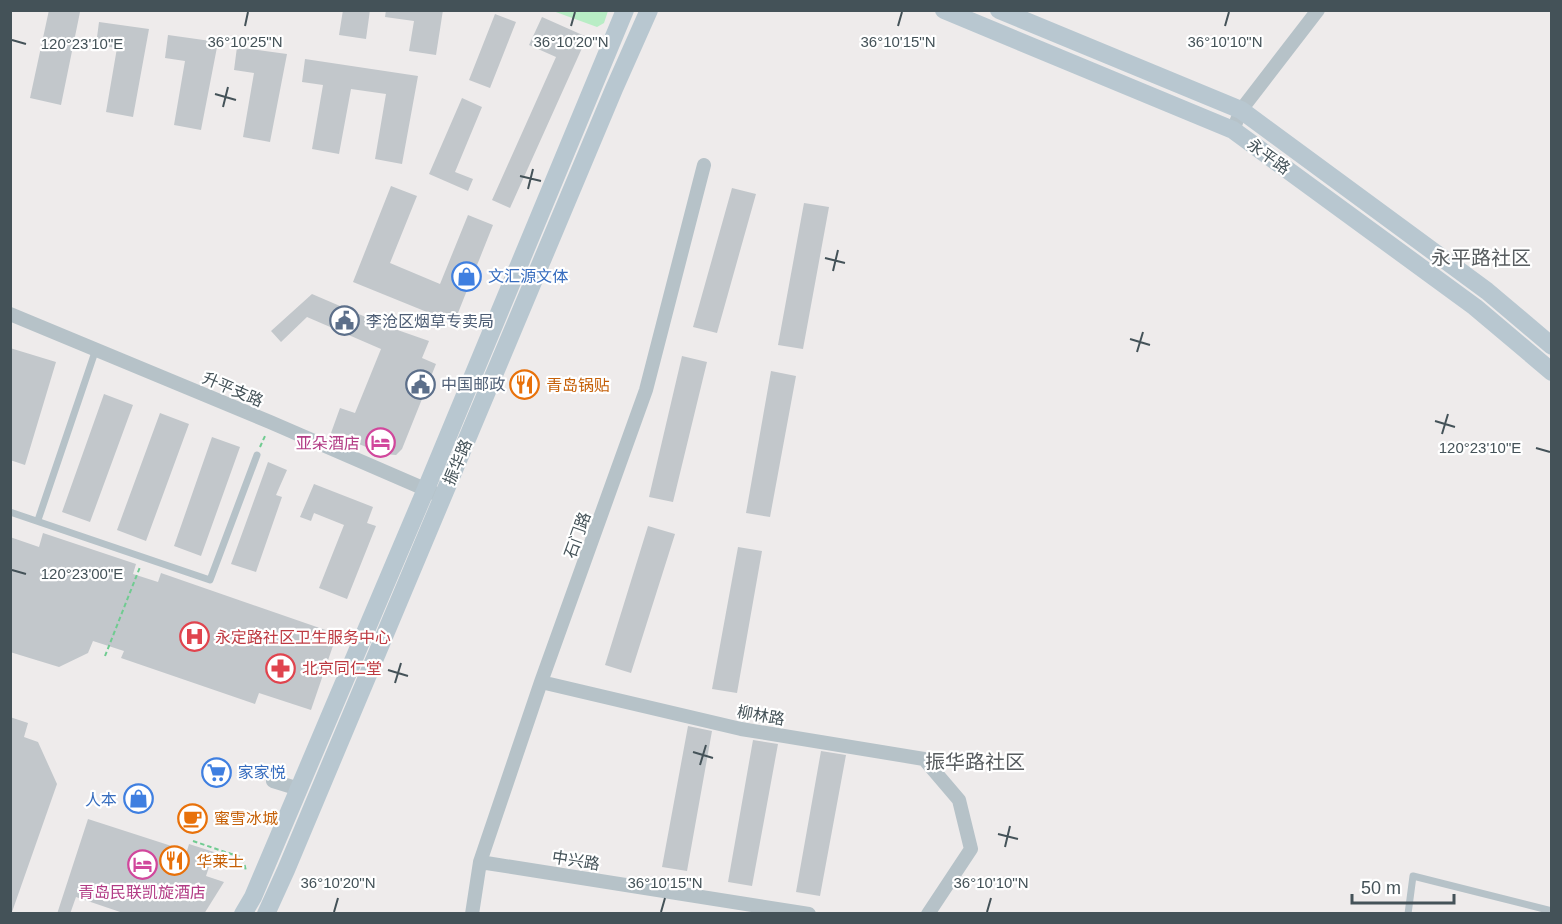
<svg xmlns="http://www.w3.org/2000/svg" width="1562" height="924" font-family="Arial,'Noto Sans SC',sans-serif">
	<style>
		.green { fill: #b8edc5 }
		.building { fill: #c2c7cb }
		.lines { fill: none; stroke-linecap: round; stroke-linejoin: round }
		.path { stroke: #70cb91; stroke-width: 2; stroke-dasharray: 4.5 3; stroke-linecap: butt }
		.lane { stroke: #b6c2c8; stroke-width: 7 }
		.street { stroke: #b6c2c8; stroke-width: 14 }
		.secondary { stroke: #b8c7d0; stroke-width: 18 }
		.ticks { fill: none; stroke: #445258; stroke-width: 2 }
		.labels { text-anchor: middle; stroke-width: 4.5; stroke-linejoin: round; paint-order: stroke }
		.street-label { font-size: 16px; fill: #445258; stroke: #fff }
		.shop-label { font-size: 16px; fill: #366cbe; stroke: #fff; text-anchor: start }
		.service-label { font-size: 16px; fill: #4e5e75; stroke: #fff; text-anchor: start }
		.food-label { font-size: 16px; fill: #c56008; stroke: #fff; text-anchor: start }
		.hotel-label { font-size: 16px; fill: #b23c85; stroke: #fff; text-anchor: end }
		.health-label { font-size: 16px; fill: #be3a42; stroke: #fff; text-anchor: start }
		.quarter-label { font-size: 20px; fill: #585d60; stroke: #fff }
		.ticks-label { font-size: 15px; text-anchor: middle; fill: #445258; stroke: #fff; stroke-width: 4.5; stroke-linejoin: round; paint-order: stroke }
	</style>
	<rect width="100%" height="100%" fill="#eeebeb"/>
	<!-- green -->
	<path class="green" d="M553 11H608L604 23 597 27Z"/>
	<!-- building -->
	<path class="building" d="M49 10 80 12 61 105 30 98Z
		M343 10H370L366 39 339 35Z
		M386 10H443L436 55 409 51 414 21 385 17Z
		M495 14 516 22 490 88 469 80Z
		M542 17 587 37 510 208 492 200 556 57 529 45Z
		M99 22 149 29 133 117 106 112 117 48 96 45Z
		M168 35 218 42 201 130 174 125 185 61 165 58Z
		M237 47 287 54 270 142 243 137 254 73 234 70Z
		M305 59 418 76 402 164 375 159 386 94 351 89 339 154 312 149 323 85 302 82Z
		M462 98 482 107 455 172 473 179 468 191 429 174Z
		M391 186 417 196 390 263 440 284 468 215 493 225 454 323 353 282Z
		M732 188 756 194 717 333 693 327Z
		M804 203 829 207 803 349 778 345Z
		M312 294 389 327 429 341 422 358 436 364 402 449 396 455 384 454 331 433 340 408 355 413 381 349 307 317 281 342 271 331Z
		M10 348 56 362 25 465 10 460Z
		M682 356 707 362 673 502 649 497Z
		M771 371 796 376 770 517 746 513Z
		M104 394 133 405 90 522 62 512Z
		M160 413 189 424 146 541 117 530Z
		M212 437 240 447 201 556 174 546Z
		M268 462 287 470 276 495 282 497 256 572 231 564Z
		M314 484 373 507 367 523 376 526 347 599 319 588 344 525 314 513 311 521 300 517Z
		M648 526 675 534 631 673 605 665Z
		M43 533 136 564 133 574 158 582 161 573 337 634 311 710 259 693 255 704 121 658 124 651 93 641 88 653 59 667 10 652V537L39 547Z
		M738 547 762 551 737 693 712 689Z
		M10 717 28 723 24 737 38 742 57 784 12 912H10Z
		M688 726 712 731 687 871 662 867Z
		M753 740 778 744 752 886 728 882Z
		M821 751 846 755 820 896 796 892Z
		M88 819 187 851 189 844 214 852 206 876 224 882 204 914H126L76 897 70 914H57Z"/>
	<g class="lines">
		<!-- path -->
		<path class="path" d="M260 447 265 436
			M105 656 140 567
			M193 841 243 858 246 871"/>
		<!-- lane -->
		<path class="lane" d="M10 512 210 580 257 455
			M38 520 96 349
			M1408 914 1413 876 1552 911"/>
		<!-- street -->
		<path class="street" d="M1233 130 1241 110 1318 10
			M10 314 270 422 434 493
			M541 682 741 729 924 759 959 800 971 849 928 914
			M273 781 299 789
			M480 862 809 914
			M472 914 480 862 541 682 646 390 704 165"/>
		<!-- secondary -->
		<path class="secondary" d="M944 10 1233 130 1475 307 1552 372
			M999 10 1241 110 1487 291 1552 346
			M243 914 253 897 426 489 625 10
			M266 914 286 870 614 89 649 10"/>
	</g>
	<!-- ticks -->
	<path class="ticks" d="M245 26 248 12M571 26 575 12M898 26 902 12M1225 26 1229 12M12 40 26 44M215 94 236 100M223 107 228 87M520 176 541 181M528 189 533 169M825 258 845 263M833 271 838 250M1130 339 1150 345M1137 352 1143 332M1435 421 1455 427M1442 434 1448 414M1536 448 1550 452M12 570 26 574M388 670 408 676M395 683 401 663M693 752 713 758M700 765 706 745M998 834 1018 839M1005 847 1010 826M334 912 338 898M661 912 665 898M987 912 991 898"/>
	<!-- icons -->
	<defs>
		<symbol id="shop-ring" viewBox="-11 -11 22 22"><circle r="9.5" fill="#fff" stroke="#3f7fe0" stroke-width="1.5"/><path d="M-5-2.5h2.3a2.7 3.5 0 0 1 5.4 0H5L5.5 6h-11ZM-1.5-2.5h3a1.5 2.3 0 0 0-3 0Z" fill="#3f7fe0"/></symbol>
		<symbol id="civic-ring" viewBox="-11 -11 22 22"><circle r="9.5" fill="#fff" stroke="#5c6f8a" stroke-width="1.5"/><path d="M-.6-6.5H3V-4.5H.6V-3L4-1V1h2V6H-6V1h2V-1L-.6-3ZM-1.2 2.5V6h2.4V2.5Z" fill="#5c6f8a"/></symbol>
		<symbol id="restaurant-ring" viewBox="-11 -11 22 22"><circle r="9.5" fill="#fff" stroke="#e8710a" stroke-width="1.5"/><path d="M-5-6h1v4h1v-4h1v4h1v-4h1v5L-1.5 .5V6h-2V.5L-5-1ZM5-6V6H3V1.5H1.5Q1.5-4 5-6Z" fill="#e8710a"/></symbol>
		<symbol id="hotel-ring" viewBox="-11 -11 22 22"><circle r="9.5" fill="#fff" stroke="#d1479c" stroke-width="1.5"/><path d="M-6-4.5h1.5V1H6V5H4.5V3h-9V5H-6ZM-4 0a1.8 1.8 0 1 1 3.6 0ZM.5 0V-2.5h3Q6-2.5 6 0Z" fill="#d1479c"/></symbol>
		<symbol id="hospital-ring" viewBox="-11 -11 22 22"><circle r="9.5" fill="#fff" stroke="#e0444e" stroke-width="1.5"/><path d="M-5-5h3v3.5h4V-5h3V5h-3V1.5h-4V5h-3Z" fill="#e0444e"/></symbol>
		<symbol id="pharmacy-ring" viewBox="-11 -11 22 22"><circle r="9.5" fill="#fff" stroke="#e0444e" stroke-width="1.5"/><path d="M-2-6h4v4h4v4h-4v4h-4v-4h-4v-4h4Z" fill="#e0444e"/></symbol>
		<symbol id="supermarket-ring" viewBox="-11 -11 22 22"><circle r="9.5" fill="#fff" stroke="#3f7fe0" stroke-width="1.5"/><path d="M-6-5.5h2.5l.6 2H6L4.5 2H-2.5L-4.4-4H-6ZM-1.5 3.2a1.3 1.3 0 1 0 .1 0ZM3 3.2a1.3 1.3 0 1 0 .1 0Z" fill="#3f7fe0"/></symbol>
		<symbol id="cafe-ring" viewBox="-11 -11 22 22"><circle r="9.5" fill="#fff" stroke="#e8710a" stroke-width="1.5"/><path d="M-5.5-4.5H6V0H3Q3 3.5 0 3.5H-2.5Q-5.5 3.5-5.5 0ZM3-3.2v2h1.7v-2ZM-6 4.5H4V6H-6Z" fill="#e8710a"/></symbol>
	</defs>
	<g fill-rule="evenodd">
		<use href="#shop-ring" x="450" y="260" width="33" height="33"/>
		<use href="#civic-ring" x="328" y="304" width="33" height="33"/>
		<use href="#civic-ring" x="404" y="368" width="33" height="33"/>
		<use href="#restaurant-ring" x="508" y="368" width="33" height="33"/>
		<use href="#hotel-ring" x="364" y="426" width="33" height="33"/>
		<use href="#hospital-ring" x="178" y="620" width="33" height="33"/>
		<use href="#pharmacy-ring" x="264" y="652" width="33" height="33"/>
		<use href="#supermarket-ring" x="200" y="756" width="33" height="33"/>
		<use href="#shop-ring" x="122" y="782" width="33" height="33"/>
		<use href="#cafe-ring" x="176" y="802" width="33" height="33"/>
		<use href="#restaurant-ring" x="158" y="844" width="33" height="33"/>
		<use href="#hotel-ring" x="126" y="848" width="33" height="33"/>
	</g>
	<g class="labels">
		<!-- street labels -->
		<g class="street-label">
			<text transform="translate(1269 156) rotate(36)" y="6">永平路</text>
			<text transform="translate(233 389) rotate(23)" y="6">升平支路</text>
			<text transform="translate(457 462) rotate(-67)" y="6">振华路</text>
			<text transform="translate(577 535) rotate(-70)" y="6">石门路</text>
			<text transform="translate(761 715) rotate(10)" y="6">柳林路</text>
			<text transform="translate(576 860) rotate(9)" y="6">中兴路</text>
		</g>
		<!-- shop labels -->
		<g class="shop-label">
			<text x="488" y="282">文汇源文体</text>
			<text x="238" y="778">家家悦</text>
			<text x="117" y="805" text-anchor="end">人本</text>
		</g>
		<!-- service labels -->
		<g class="service-label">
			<text x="366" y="327">李沧区烟草专卖局</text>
			<text x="441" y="390">中国邮政</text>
		</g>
		<!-- food labels -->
		<g class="food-label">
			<text x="546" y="391">青岛锅贴</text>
			<text x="214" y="824">蜜雪冰城</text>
			<text x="196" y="867">华莱士</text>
		</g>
		<!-- hotel labels -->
		<g class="hotel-label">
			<text x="360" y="449">亚朵酒店</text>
			<text x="142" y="898" text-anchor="middle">青岛民联凯旋酒店</text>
		</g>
		<!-- health labels -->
		<g class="health-label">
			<text x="215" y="643">永定路社区卫生服务中心</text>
			<text x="302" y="674">北京同仁堂</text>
		</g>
		<!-- quarter labels -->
		<g class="quarter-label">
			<text x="1481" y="265">永平路社区</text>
			<text x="975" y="769">振华路社区</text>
		</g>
	</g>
	<g class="ticks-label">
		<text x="571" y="47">36°10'20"N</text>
		<text x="898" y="47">36°10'15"N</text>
		<text x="1225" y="47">36°10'10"N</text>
		<text x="245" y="47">36°10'25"N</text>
		<text x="82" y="49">120°23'10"E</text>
		<text x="1480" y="453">120°23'10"E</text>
		<text x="82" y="579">120°23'00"E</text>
		<text x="338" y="888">36°10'20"N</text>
		<text x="665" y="888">36°10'15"N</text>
		<text x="991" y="888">36°10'10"N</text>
	</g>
	<!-- border -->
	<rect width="1562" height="924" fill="none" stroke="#445258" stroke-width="24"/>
	<!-- scale -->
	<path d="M1352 894v9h102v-9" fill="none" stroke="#445258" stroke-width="3"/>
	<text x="1361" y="894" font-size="18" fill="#445258" stroke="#ffffff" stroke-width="4.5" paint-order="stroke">50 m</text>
</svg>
